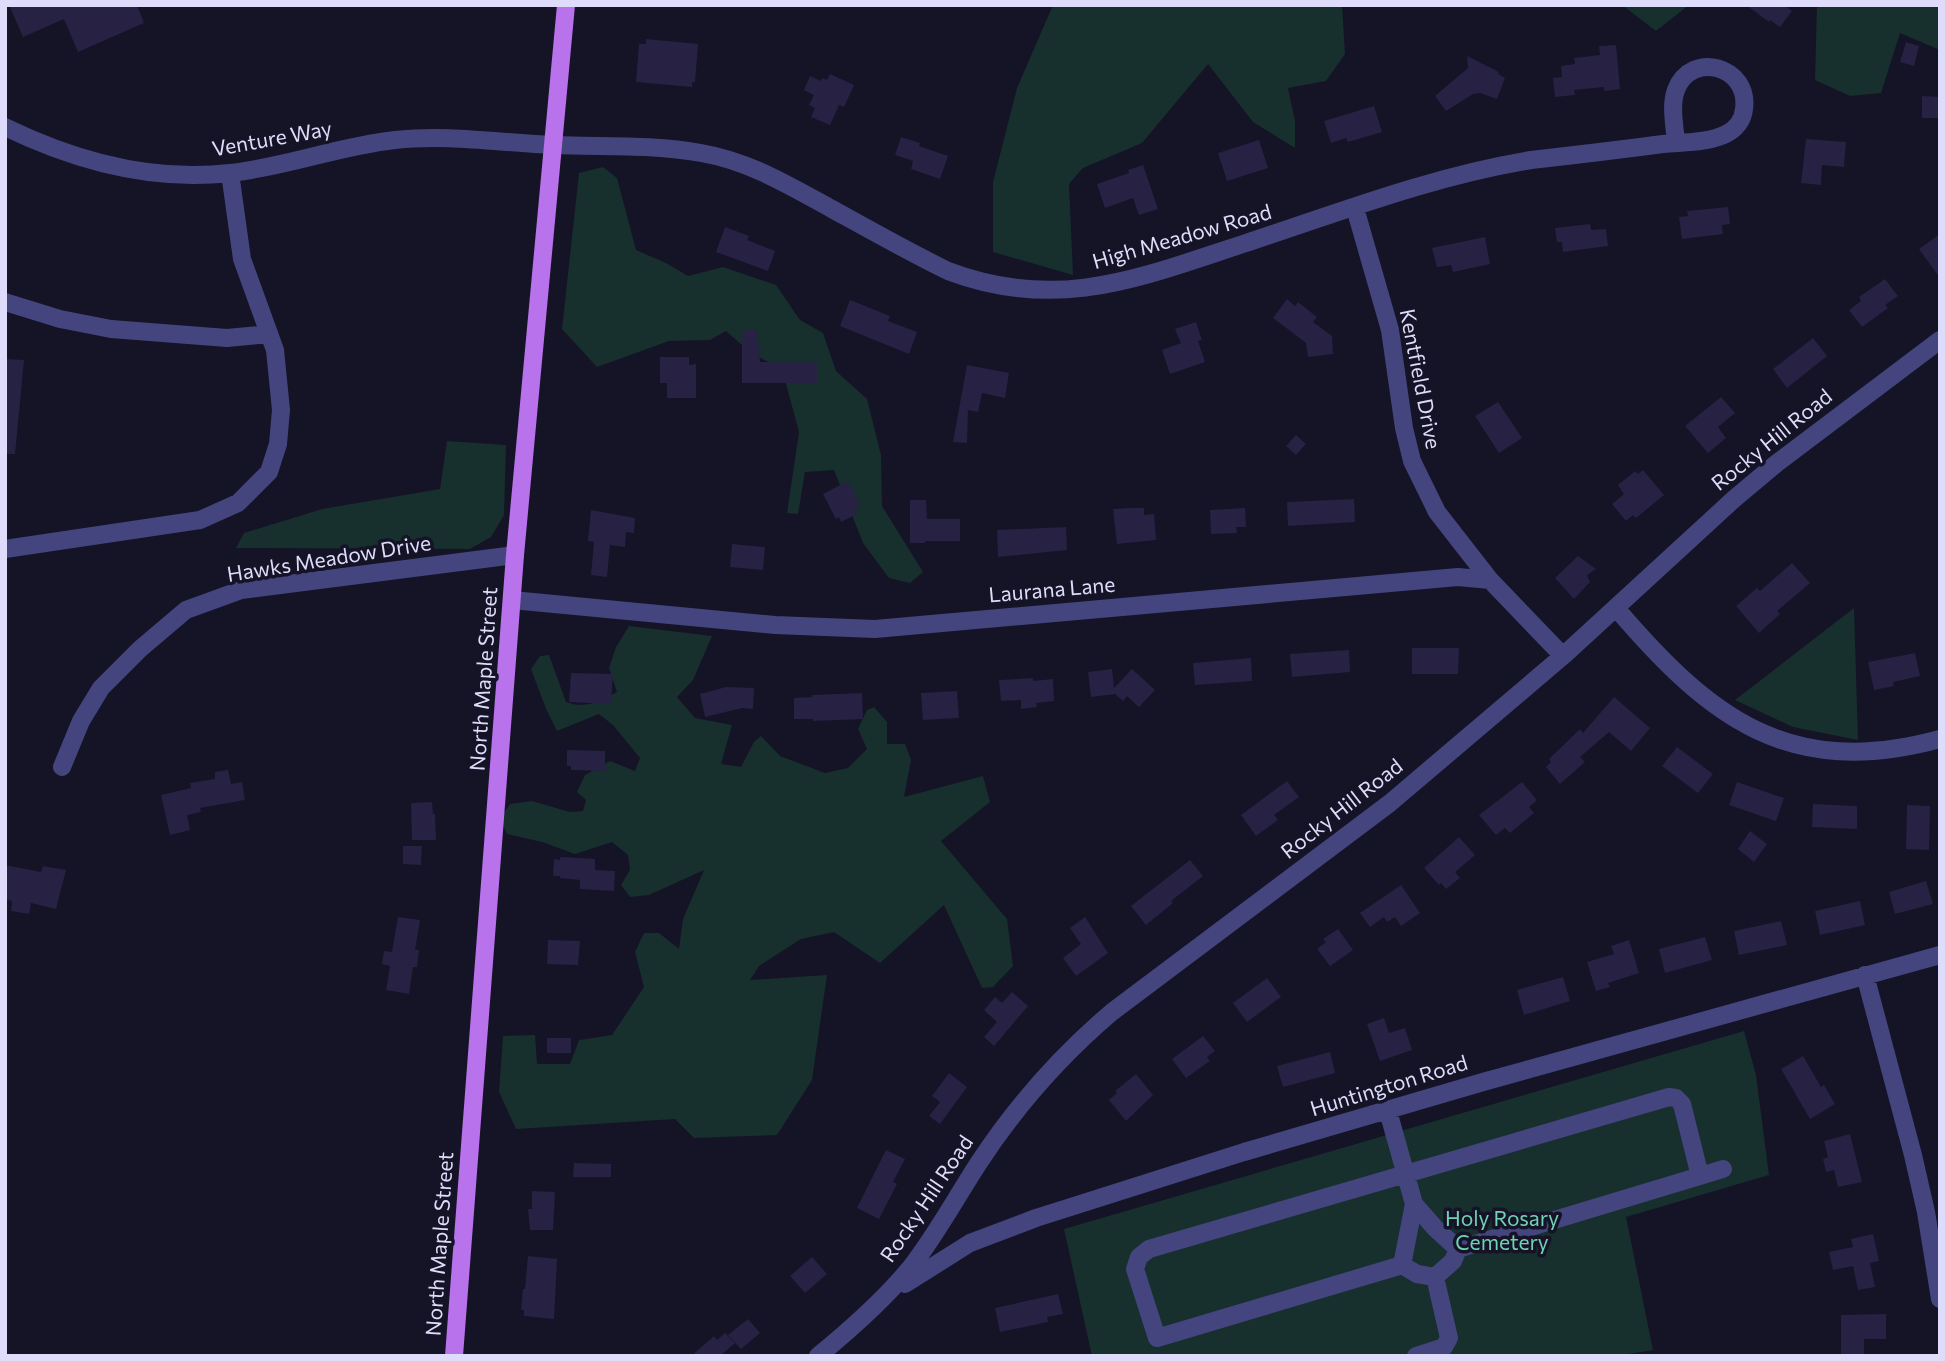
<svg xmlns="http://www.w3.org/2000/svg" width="1945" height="1361" font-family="Commissioner,sans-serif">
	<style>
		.green { fill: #172f2d }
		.building { fill: #272144 }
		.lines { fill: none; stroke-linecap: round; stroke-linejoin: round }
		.minor { stroke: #44457e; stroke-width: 18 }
		.major { stroke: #b872ec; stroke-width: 18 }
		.labels { text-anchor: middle; stroke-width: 7; stroke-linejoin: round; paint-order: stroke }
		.street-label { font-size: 21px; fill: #dedcfa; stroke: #151326 }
		.park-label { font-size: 21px; fill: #71d1b5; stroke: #151326 }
	</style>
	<rect width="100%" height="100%" fill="#151326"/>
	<!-- green -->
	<path class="green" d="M1053 5H1342L1345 54 1326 81 1288 88 1295 121V148L1253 122 1208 64 1142 143 1083 168 1069 184 1073 275 993 252V182L1017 88Z
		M1622 5H1689L1656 31Z
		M1817 5H1940V50L1900 33 1881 93 1850 96 1815 80Z
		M603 167 617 178 636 250 666 263 688 276 723 267 776 285 800 320 823 333 836 371 867 399 881 455 882 506 923 572 910 583 889 578 863 543 834 470 805 472 798 514 787 513 799 432 782 369 751 353 726 331 710 340 669 341 597 367 562 329 579 173Z
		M447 441 506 445 504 515 491 537 470 549 236 548 244 533 322 509 440 489Z
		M1854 608 1858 740 1793 727 1735 700Z
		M629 626 712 636 693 680 677 697 695 718 732 725 721 764 741 767 754 742 761 736 780 756 825 773 848 768 867 749 858 729 867 710 874 707 887 722V744H905L911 760 904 797 983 776 990 802 941 841 1007 919 1013 966 993 987 982 988 944 905 880 963 834 932 801 939 759 966 750 980 827 975 812 1080 777 1135 694 1138 675 1119 516 1129 499 1092 503 1036 535 1035 537 1064H570L579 1040 612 1035 644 987 635 952 644 933H659L679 949 683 919 704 870 649 895 630 897 621 885 630 870 628 855 612 842 575 854 542 842 507 834 500 819 510 804 532 801 570 812 583 811 586 800 577 792 585 775 610 761 635 771 640 758 613 725 599 714 557 731 546 709 531 669 540 656 549 655 566 702C585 709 600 702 617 692L609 668 616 647Z
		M1744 1031 1756 1075 1769 1175 1626 1217 1653 1350 1616 1356H1092L1064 1229Z"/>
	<!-- building -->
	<path class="building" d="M9 5H137L144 23 78 52 64 19 23 37Z
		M1746 5H1784L1792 11 1780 27 1770 20 1769 22Z
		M646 39 698 44 695 82H692V87L636 82 639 44H646Z
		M1906 42 1919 46 1914 66 1900 62Z
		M1616 45 1620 89 1604 91V87L1574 90 1575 95 1555 97 1553 78 1562 77 1561 66 1575 64 1574 58 1600 55 1599 46Z
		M1467 56 1499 72 1498 74 1505 78 1497 99 1480 93 1473 94 1446 111 1435 96 1468 68Z
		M830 74 854 85 844 107 839 105 830 125 811 117 815 108 809 105 814 95 804 90 810 76 821 81 822 78 827 80Z
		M1922 96 1940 97V118H1922Z
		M1374 106 1382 132 1348 142 1346 138 1331 143 1324 121Z
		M901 137 920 143 919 146 948 156 940 179 911 169 913 161 895 155Z
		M1806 139 1846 142 1844 167 1822 165 1821 185 1801 183Z
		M1259 140 1268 168 1227 181 1218 153Z
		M1143 165 1158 209 1139 215 1133 198 1105 208 1097 184 1129 173 1128 170Z
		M1728 207 1730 224 1722 225 1723 234 1682 239 1679 217 1688 216 1687 211Z
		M1590 224 1591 230 1606 229 1608 246 1563 252 1562 242H1557L1555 228Z
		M725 227 749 236 747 240 775 251 768 271 716 252Z
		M1940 234V278L1919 249Z
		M1485 237 1490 264 1453 272 1451 265 1437 267 1432 248Z
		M1885 279 1898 296 1885 305 1888 308 1862 327 1849 310 1861 301 1859 297Z
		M1287 299 1295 306 1298 302 1317 317 1313 322 1332 336 1333 354 1308 357 1306 343 1273 318Z
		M850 300 890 316 888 321 917 332 909 354 840 326Z
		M1196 322 1202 340 1198 341 1205 362 1170 374 1162 350 1181 343 1175 329Z
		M757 330 760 362 817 361V383H742V331Z
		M1813 338 1827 356 1787 388 1773 369Z
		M660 357H689V365L696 364V398H667V383H660Z
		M5 359 24 360 15 454H5Z
		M967 365 1009 373 1005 398 982 393 978 412 968 410 967 443 953 442Z
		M1721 397 1735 413 1718 427 1726 438 1708 453 1685 426Z
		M1498 402 1522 438 1499 453 1475 416Z
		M1296 435 1306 444 1296 455 1286 446Z
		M1643 470 1664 495 1636 518 1633 515 1626 521 1612 504 1624 494 1618 485 1635 471 1638 474Z
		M848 481 860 505 855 508 857 514 841 522 839 517 836 519 823 494Z
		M1354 499 1355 522 1288 526 1287 502Z
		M910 500H926L927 519H960V541H925V543H910Z
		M1130 508H1144V515L1154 514 1156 540 1117 544 1113 509Z
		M1245 508 1246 527H1236L1237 533 1211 534 1210 510Z
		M591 510 635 518 634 533 626 532 625 547 610 545 607 577 591 575 594 542 588 541Z
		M1066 527 1067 550 998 557 997 530Z
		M732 544 765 547 763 570 730 567Z
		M1578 556 1596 569 1587 575 1590 582 1574 599 1555 578Z
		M1792 563 1810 583 1777 611 1780 614 1759 633 1736 606 1757 588 1760 591Z
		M1412 648H1459L1458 674H1412Z
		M1349 650 1350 672 1292 677 1290 654Z
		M1915 653 1920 676 1893 682 1894 686 1874 690 1868 662Z
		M1251 658 1252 681 1195 685 1193 663Z
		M1112 669 1114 688 1132 669 1155 690 1139 707 1127 696 1123 701 1115 694 1091 697 1088 672Z
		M571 673 613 674 611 704 569 702Z
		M1033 678V681L1053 679 1054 701 1036 703 1037 707 1021 709V700L1001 701 999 680Z
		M726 687 754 688 753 709 742 708 705 717 700 694Z
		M957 691 959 718 923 720 921 693Z
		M862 693 863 719 813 721V719H794V698L812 697V695Z
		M1614 697 1650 728 1631 751 1609 732 1580 757 1585 762 1560 784 1546 767 1551 762 1549 759 1580 729 1583 733Z
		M1677 747 1713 774 1698 793 1662 766Z
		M567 750 605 751V771L571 770V766H567Z
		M228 770 231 784 242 782 245 800 200 808 201 812 187 815 190 830 170 835 161 795 191 788 190 783 215 779V772Z
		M1287 781 1299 797 1274 815 1278 820 1256 836 1241 815Z
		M1522 782 1537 800 1529 807 1534 813 1510 833 1505 828 1496 835 1479 815Z
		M1737 782 1784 798 1776 821 1729 805Z
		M432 802 433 814H435L436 840H412L411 803Z
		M1813 804 1857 806V829L1812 827Z
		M1907 805 1930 806 1929 850 1906 849Z
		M1750 831 1767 844 1754 862 1738 849Z
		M1459 837 1475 855 1455 872 1460 878 1446 889 1441 883 1439 885 1424 868Z
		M403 846H422L421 865 403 864Z
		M560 857 595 859V870L615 871 614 891 580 889V880L560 878V876H553L554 859 560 860Z
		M1190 860 1203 876 1171 901 1173 903 1146 925 1131 906Z
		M5 865 41 872 43 866 66 870 56 909 31 903 29 914 11 911 12 901 5 899Z
		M1926 881 1933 904 1895 914 1889 892Z
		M1401 885 1420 913 1401 926 1395 917 1387 922 1384 917 1370 927 1360 913Z
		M1860 901 1865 925 1820 935 1815 911Z
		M398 917 420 920 415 950H419L417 967H413L409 994 386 990 390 966 382 964 384 951 392 952Z
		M1085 917 1108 953 1076 976 1063 958 1081 944 1070 928Z
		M1781 921 1787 945 1739 955 1734 931Z
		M1338 929 1353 950 1330 966 1317 949 1326 942 1323 939Z
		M1705 937 1712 960 1665 973 1659 949Z
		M548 940 580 941 578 965 547 964Z
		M1629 940 1639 973 1608 983 1610 987 1596 991 1587 962 1614 954 1611 946Z
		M1563 977 1570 1001 1524 1015 1517 990Z
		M1267 978 1281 997 1247 1022 1233 1003Z
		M1012 992 1028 1006 994 1046 984 1037 997 1022 984 1010 995 997 1002 1003Z
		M1384 1018 1389 1033 1405 1028 1412 1050 1380 1061 1367 1024Z
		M1203 1036 1215 1051 1207 1057 1210 1061 1186 1078 1172 1059Z
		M547 1038H571V1053H547Z
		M1330 1052 1335 1073 1283 1087 1277 1066Z
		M1803 1056 1821 1087 1824 1085 1835 1104 1810 1119 1781 1069Z
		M949 1073 967 1087 940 1124 929 1116 940 1102 932 1096Z
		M1136 1074 1153 1095 1126 1121 1109 1100 1117 1093 1115 1091Z
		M1850 1134 1862 1182 1838 1187 1834 1170 1826 1172 1823 1159 1828 1157 1824 1141Z
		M886 1150 905 1159 893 1182 897 1184 879 1219 857 1208Z
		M574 1163 611 1164V1177H573Z
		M532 1191 555 1192 553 1230H530L528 1209H532Z
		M1873 1234 1879 1261 1870 1263 1875 1287 1858 1290 1853 1266 1833 1270 1829 1252 1853 1247 1851 1239Z
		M528 1256 557 1259 554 1319 524 1316V1310H521L523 1289H525Z
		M812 1257 827 1274 805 1293 790 1276Z
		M1058 1294 1063 1314 1047 1317 1048 1322 1000 1332 995 1308Z
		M1886 1314V1339H1864V1356H1841V1315Z
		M748 1319 760 1333 741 1349 728 1335Z
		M725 1333 735 1343 720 1356H691L714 1336 717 1340Z"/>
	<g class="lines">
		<!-- minor -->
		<path class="minor" d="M5 127C75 161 151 182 230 173 286 167 339 146 395 140 448 134 501 143 554 145 603 147 653 144 701 153 749 161 790 186 832 209 870 230 909 252 948 271 1059 313 1141 277 1246 243 1340 212 1433 176 1531 160 1575 155 1619 150 1663 144 1683 142 1708 143 1726 134 1736 129 1743 120 1744 109 1750 66 1691 50 1676 90 1670 106 1675 127 1676 143
			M1355 208 1390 330 1404 428 1412 461 1437 512 1490 580
			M5 302 60 319 111 329 227 338 269 334
			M5 549 200 520 238 503 269 472 278 444 281 410 275 350 242 259 230 173
			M512 600 775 625 875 629 1458 577 1490 580 1563 656
			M1616 608C1710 718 1789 780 1940 739
			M62 767 81 721 101 688 140 649 186 610 241 590 515 555
			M1865 975 1913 1155 1926 1212 1940 1299
			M1388 1111 1414 1204
			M1700 1176 1458 1249 1453 1261 1435 1277 1417 1274 1402 1265 1157 1338 1135 1269 1139 1257 1149 1249 1669 1097 1676 1098 1682 1104 1700 1176 1723 1169
			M1402 1265 1414 1204 1435 1228 1458 1249
			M905 1284 970 1243 1036 1218 1244 1152 1483 1082 1940 955
			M818 1356C851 1329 884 1300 911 1267 936 1235 956 1198 978 1164 1016 1106 1059 1057 1112 1012L1390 803 1563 656 1734 499 1777 463 1940 340
			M1416 1356 1444 1347 1449 1338 1435 1277"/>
		<!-- major -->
		<path class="major" d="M454 1356 515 555 566 5"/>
	</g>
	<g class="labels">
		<!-- street labels -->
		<g class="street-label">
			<text transform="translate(272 139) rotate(-10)" y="7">Venture Way</text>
			<text transform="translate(1182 237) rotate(-16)" y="7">High Meadow Road</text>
			<text transform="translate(1420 379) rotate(79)" y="7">Kentfield Drive</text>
			<text transform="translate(1772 440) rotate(-39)" y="7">Rocky Hill Road</text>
			<text transform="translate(329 559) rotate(-9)" y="7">Hawks Meadow Drive</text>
			<text transform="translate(1052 590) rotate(-5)" y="7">Laurana Lane</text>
			<text transform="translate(484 679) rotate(-86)" y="7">North Maple Street</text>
			<text transform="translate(1342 809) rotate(-38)" y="7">Rocky Hill Road</text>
			<text transform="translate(1389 1086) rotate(-17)" y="7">Huntington Road</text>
			<text transform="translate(927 1199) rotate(-56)" y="7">Rocky Hill Road</text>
			<text transform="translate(440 1244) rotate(-86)" y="7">North Maple Street</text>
		</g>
		<!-- park labels -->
		<g class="park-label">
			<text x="1502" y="1226">Holy Rosary<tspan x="1502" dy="24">Cemetery</tspan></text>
		</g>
	</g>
	<!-- border -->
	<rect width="1945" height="1361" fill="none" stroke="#dedcfa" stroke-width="14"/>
</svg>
